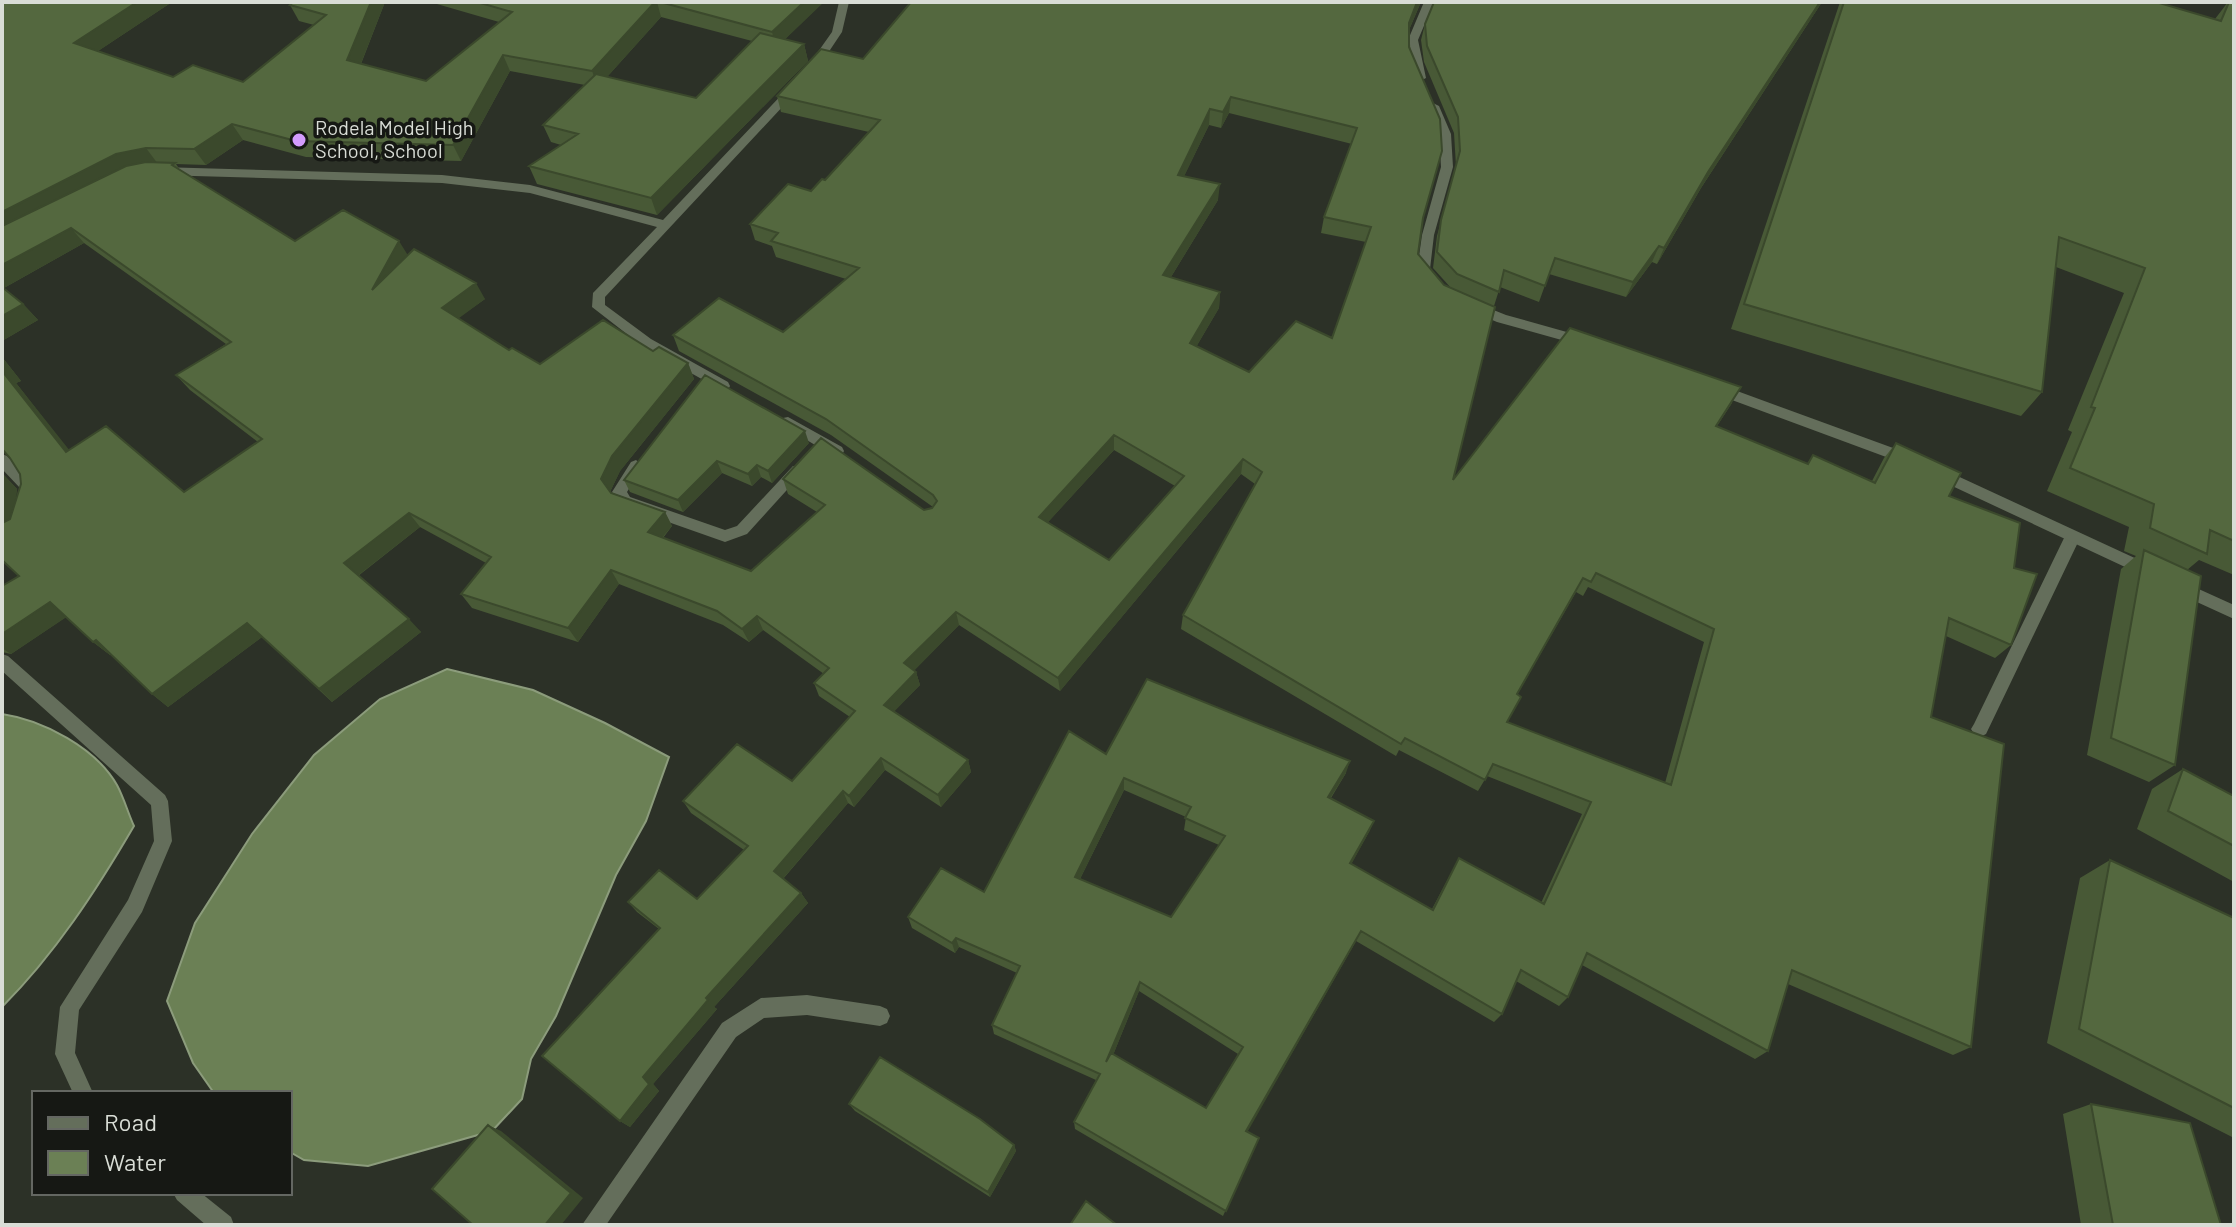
<svg xmlns="http://www.w3.org/2000/svg" width="2236" height="1227" font-family="Barlow,sans-serif">
	<style>
		.water { fill: #6b8055; stroke: #8c9c7c; stroke-width: 2 }
		.lines { fill: none; stroke-linecap: round; stroke-linejoin: round }
		.service { fill: #646e5b; fill-rule: evenodd }
		.minor { fill: #646e5b; fill-rule: evenodd }
		.wall { fill: #485936; fill-rule: evenodd }
		.shaded-wall { fill: #3b492c }
		.building { fill: #54683f; stroke: #3b492c; stroke-width: 2; fill-rule: evenodd }
		.poi-dot { fill: #d39cfc; stroke: #161814; stroke-width: 3 }
		.labels { text-anchor: middle; stroke-width: 7; stroke-linejoin: round; paint-order: stroke }
		.far-poi-label { font-size: 20px; fill: #d9ddd6; stroke: #161814; text-anchor: start }
	</style>
	<rect width="100%" height="100%" fill="#2c3127"/>
	<!-- water -->
	<path class="water" d="M447 669 533 690 605 723 669 757 646 821 616 875 556 1016 531 1059 522 1099 492 1131 368 1166 304 1160 290 1152V1093H214L193 1063 167 1001 195 923 252 834 314 755 380 699Z
		M2 714C43 720 96 748 117 785 124 798 128 813 134 826 96 891 55 954 2 1007Z"/>
	<g class="lines">
		<!-- service -->
		<path class="service" d="M2073 530 2081 536 1986 734 1980 737 1974 734 1971 729 1974 724 2065 536Z"/>
		<!-- minor -->
		<path class="minor" d="M839 2H849L842 32 818 68H810L808 66 832 32Z
			M1424 2H1434L1418 40 1426 78 1420 81 1414 78 1408 40Z
			M789 87 799 89 605 297V305L651 339 728 382 730 386 728 390 723 391 641 345 592 307 593 293 657 227 530 193 442 183 159 175 153 171 159 167 442 175 530 185 663 220Z
			M1433 103 1439 106 1451 134 1453 167 1434 235 1430 269 1437 278 1430 282 1425 281 1417 270 1422 235 1441 167 1439 134 1427 106Z
			M1476 303 1506 315 1588 338 1590 341 1583 346 1497 322 1471 311V305Z
			M1718 384 1915 456 1917 460 1915 464H1905L1713 393 1711 389Z
			M788 417 842 447 844 451 842 455H832L783 426 781 422 783 418Z
			M2 454 7 456C20 469 39 481 32 501H22L20 488 2 469Z
			M636 460 643 466 627 492 630 497 725 530 737 526 793 466H803L805 470 747 534 725 542 620 505 612 492 631 462Z
			M1938 467 2152 566 2154 570 2152 574H2140L1933 477 1931 473 1933 469Z
			M2181 581 2234 605V619L2175 592 2173 587 2175 582Z
			M2 654 8 656 165 795 168 801 172 841 142 912 79 1010 75 1053 93 1093H73L55 1054 60 1007 128 900 154 841 151 805 2 671Z
			M807 995 880 1006 887 1009 890 1016 887 1023 880 1026 807 1015 764 1018 736 1037 606 1225H582L722 1023 761 998Z
			M173 1193H201L231 1217 234 1225H206L177 1200Z"/>
	</g>
	<!-- wall -->
	<path class="wall" d="M2 2H172L98 51 173 77 243 82 314 25 299 21 290 5 385 2 361 64 426 81 499 22 430 2H823L785 39 804 44 808 61 657 215 537 184 529 166 561 145 551 142 543 125 585 85 510 71 461 161 306 157 243 140 206 165 176 164 180 170 295 241 408 256 485 299 458 318 509 350 540 364 653 351 688 363 694 379 620 471 610 492 665 512 672 526 663 538 751 571 817 512 788 494 783 479 924 510 933 507 831 435 679 351 673 335 783 332 846 279 776 257 772 246 755 240 750 224 811 191 825 180 869 132 781 112 777 96 863 59 911 2H1421L1409 30 1423 222 1418 254 1444 285 1451 288 1433 268 1437 236 1456 166 1454 133 1424 62 1421 40 1425 24 1434 2H1822L1701 188 1657 264 1652 262 1626 297 1549 274 1539 302 1500 287 1494 306 1453 480 1732 403 1717 426 1807 464 1813 455 1872 481 1884 458 1896 443 1949 496 2014 568 2011 645 1995 658 1946 636 1931 717 1971 1047 1953 1055 1788 984 1768 1051 1755 1059 1582 965 1568 997 1559 1006 1516 981 1502 1014 1494 1022 1356 941 1247 1131 1259 1138 1223 1216 1075 1129 1074 1122 1096 1080 994 1034 992 1025 1017 973 959 947 955 953 912 928 908 917 984 892 1106 754 1346 773 1331 798 1374 821 1369 832 1351 864 1432 909 1459 858 1541 903 1582 814 1487 776 1478 791 1399 750 1396 756 1181 629 1183 615 1255 484 1241 474 1060 691 959 625 914 670 916 672 920 685 894 711 968 760 971 772 941 807 885 770 854 807 848 803 783 879 801 893 808 903 714 1007 717 1009 653 1084 659 1091 630 1127 620 1121 659 929 637 912 628 902 697 899 744 850 691 813 683 801 792 781 850 717 819 696 814 683 824 674 763 630 749 642 723 625 619 584 578 642 472 608 461 594 486 563 420 527 358 576 421 632 332 702 262 637 168 707 152 694 111 655H110L93 642 66 617 11 654 2 652V586L19 576 2 560V473L17 489 15 503 21 484 20 474 10 458 5 453 2 452V357L21 381 16 383 68 450 184 492 258 442 190 390 176 375 226 344 84 243 4 288 23 304 38 320 2 341ZM661 17 752 41 696 98 607 77ZM1229 113 1352 144 1324 217 1321 233 1366 242 1332 338 1249 372 1196 347 1219 308 1220 292 1171 277 1218 200 1184 176 1209 125 1221 128ZM1114 450 1175 486 1109 560 1048 522ZM1588 587 1704 642 1665 783 1507 722 1517 695 1576 592 1583 596ZM1124 790 1186 817 1184 830 1219 845 1171 917 1080 879ZM1139 991 1238 1054 1206 1108 1113 1055Z
		M1840 2H2156L2215 19 2228 2 2234 3V575L2199 560 2187 570 2175 765 2149 782 2087 755 2121 569 2136 556 2124 551 2129 527 2047 491 2072 432 2068 430 2124 293 2056 267 2042 392 2021 416 1731 329Z
		M809 443 772 483 761 477 752 486 722 473 683 512 630 492 624 480Z
		M2183 769 2234 796V882L2137 829 2152 789Z
		M2110 860 2234 918V1138L2047 1043 2080 878Z
		M849 1104 1014 1145 1016 1151 990 1197 855 1111Z
		M2091 1104 2221 1225H2081L2063 1114Z"/>
	<!-- shaded-wall -->
	<path class="shaded-wall" d="M137 2H172L86 59 74 43Z
		M371 2H385L356 76 347 60Z
		M655 2H657L661 17 598 87 592 71Z
		M804 2 823 3 776 48 772 32Z
		M1417 2H1421L1405 39 1409 23Z
		M1820 2H1822L1701 188 1657 264 1664 248 1708 172Z
		M804 44 808 61 657 215 651 198Z
		M503 55 510 71 461 161 453 145Z
		M1231 97 1229 113 1221 128 1223 112Z
		M1210 109 1209 125 1177 191 1178 175Z
		M232 124 243 140 206 165 194 149Z
		M146 148 158 164 2 235V212L116 154Z
		M1220 184 1218 200 1163 290V275Z
		M71 228 84 243 2 289V265Z
		M399 241 409 257 372 290Z
		M1659 246 1652 262 1626 297 1633 282Z
		M476 283 485 299 451 324 442 308Z
		M1220 292 1219 308 1189 359 1190 343Z
		M23 304 38 320 2 341V316Z
		M2 357 21 381 16 383 82 466 66 452 2 371Z
		M688 363 694 379 620 471 609 494 601 479 612 456Z
		M805 431 809 443 772 483 768 471Z
		M1114 435V450L1040 531 1039 517Z
		M1243 459 1241 474 1060 691 1058 678Z
		M717 461 722 473 683 512 678 500Z
		M757 465 761 477 752 486 748 474Z
		M2 473 17 489 14 516 2 528Z
		M665 512 672 526 655 546 648 532Z
		M409 513 420 527 356 577 344 563Z
		M611 570 619 584 578 642 568 628Z
		M50 602 68 616 11 654 2 648V634Z
		M956 612 959 625 908 677 904 663Z
		M757 616 763 630 749 642 742 629Z
		M409 619 421 632 332 702 319 689Z
		M247 623 262 637 168 707 152 694Z
		M96 640 113 653 110 655 93 642Z
		M916 672 920 685 888 718 884 705Z
		M881 758 885 770 854 807 849 796Z
		M968 760 971 772 941 807 938 795Z
		M1350 761 1346 773 1324 808 1328 797Z
		M1124 778V790L1076 887 1075 877Z
		M843 791 848 803 780 882 774 871Z
		M1374 821 1369 832 1346 874 1350 863Z
		M801 893 808 903 714 1007 717 1009 653 1084 659 1091 630 1127 620 1121 643 1077 706 998Z
		M1361 931 1356 941 1244 1138 1246 1131Z
		M956 938 959 947 955 953 952 943Z
		M1140 982 1139 991 1107 1070 1106 1062Z
		M488 1125 501 1131 583 1198 561 1225H545Z
		M1014 1145 1016 1151 990 1197 988 1192Z"/>
	<!-- building -->
	<path class="building" d="M2 2H137L74 43 173 77 193 65 243 82 326 15 290 5 294 2H371L347 60 426 81 512 12 477 2H655L592 71 503 55 453 145 296 141 232 124 194 149 146 148 116 154 2 212Z
		M660 2H804L772 32Z
		M911 2H1417L1409 23V47L1440 119 1442 151 1423 218 1418 254 1444 285 1495 307 1453 480 1570 328 1741 387 1716 426 1808 464 1813 455 1875 483 1896 443 1961 473 1949 496 2020 523 2014 568 2037 574 2011 645 1949 618 1931 717 2004 744 1971 1047 1792 970 1768 1051 1587 953 1568 997 1521 970 1502 1014 1361 931 1246 1131 1259 1138 1226 1211 1074 1122 1100 1074 992 1025 1020 966 956 938 952 943 908 917 941 868 984 892 1069 731 1106 754 1147 679 1350 761 1328 797 1374 821 1350 863 1433 910 1459 858 1544 904 1591 802 1493 764 1485 780 1405 738 1401 744 1183 615 1262 472 1243 459 1058 678 956 612 904 663 916 672 884 705 968 760 938 795 881 758 849 796 843 791 774 871 801 893 706 998 708 1000 643 1077 649 1084 620 1121 542 1056 660 928 628 902 659 870 697 899 748 846 683 801 737 744 792 781 855 711 814 683 829 668 757 616 742 629 717 611 611 570 568 628 461 594 491 557 409 513 344 563 409 619 319 689 247 623 152 694 96 640 93 642 50 602 2 634V586L19 576 2 560V523L10 519 21 484 20 474 10 458 2 449V371L66 452 106 426 184 492 262 439 176 375 231 342 71 228 2 265V226L126 166 146 162 175 163 172 165 295 241 343 210 399 241 372 290 414 249 476 283 442 308 509 350 512 348 540 364 603 320 653 351 659 347 688 363 612 456 601 479 611 493 665 512 648 532 751 571 825 505 783 479 821 438 924 510 932 508 937 501 933 495 826 419 673 335 719 298 783 332 859 268 771 241 778 233 750 224 788 184 811 191 822 179 825 180 880 120 777 96 821 49 863 59ZM1231 97 1357 128 1324 217 1371 227 1332 338 1296 321 1249 372 1190 343 1220 292 1163 275 1220 184 1178 175 1210 109 1223 112ZM1114 435 1184 476 1109 560 1039 517ZM1596 573 1714 629 1671 785 1507 722 1521 697 1517 694 1583 578 1591 582ZM1124 778 1191 807 1185 818 1225 836 1171 917 1075 877ZM1140 982 1243 1047 1206 1108 1111 1053 1106 1062Z
		M1434 2H1820L1708 172 1664 248 1659 246 1633 282 1555 258 1545 286 1504 270 1499 292 1457 274 1437 252 1441 220 1460 151 1458 117 1427 46 1425 24Z
		M1844 2H2156L2221 21 2229 2 2234 3V541L2210 530 2207 554 2150 528 2154 504 2070 468 2095 408 2091 407 2145 268 2059 237 2042 392 1744 304Z
		M760 33 804 44 651 198 529 166 578 134 543 125 596 74 696 98Z
		M2 287 23 304 2 316Z
		M705 375 805 431 768 471 757 465 748 474 717 461 678 500 624 480Z
		M2144 550 2201 576 2175 765 2111 738Z
		M2183 769 2234 796V846L2168 811Z
		M2110 860 2234 918V1108L2079 1029Z
		M880 1057 980 1119 1014 1145 988 1192 849 1104Z
		M2091 1104 2190 1123 2221 1225H2113Z
		M488 1125 571 1193 545 1225H473L432 1189Z
		M1086 1201 1117 1225H1070Z"/>
	<!-- markers -->
	<circle class="poi-dot" cx="299" cy="140" r="8"/>
	<g class="labels">
		<!-- far-poi labels -->
		<g class="far-poi-label">
			<text x="315" y="135">Rodela Model High<tspan x="315" dy="23">School, School</tspan></text>
		</g>
	</g>
	<!-- border -->
	<rect width="2236" height="1227" fill="none" stroke="#d9ddd6" stroke-width="8"/>
	<!-- legend -->
	<rect x="32" y="1091" width="260" height="104" fill="#161814" stroke="#646762" stroke-width="2"/>
	<rect x="48" y="1117" width="40" height="12" fill="#646e5b" stroke="#646762" stroke-width="2"/>
	<text x="104" y="1131" font-size="24" fill="#d9ddd6">Road</text>
	<rect x="48" y="1151" width="40" height="24" fill="#6b8055" stroke="#646762" stroke-width="2"/>
	<text x="104" y="1171" font-size="24" fill="#d9ddd6">Water</text>
</svg>
